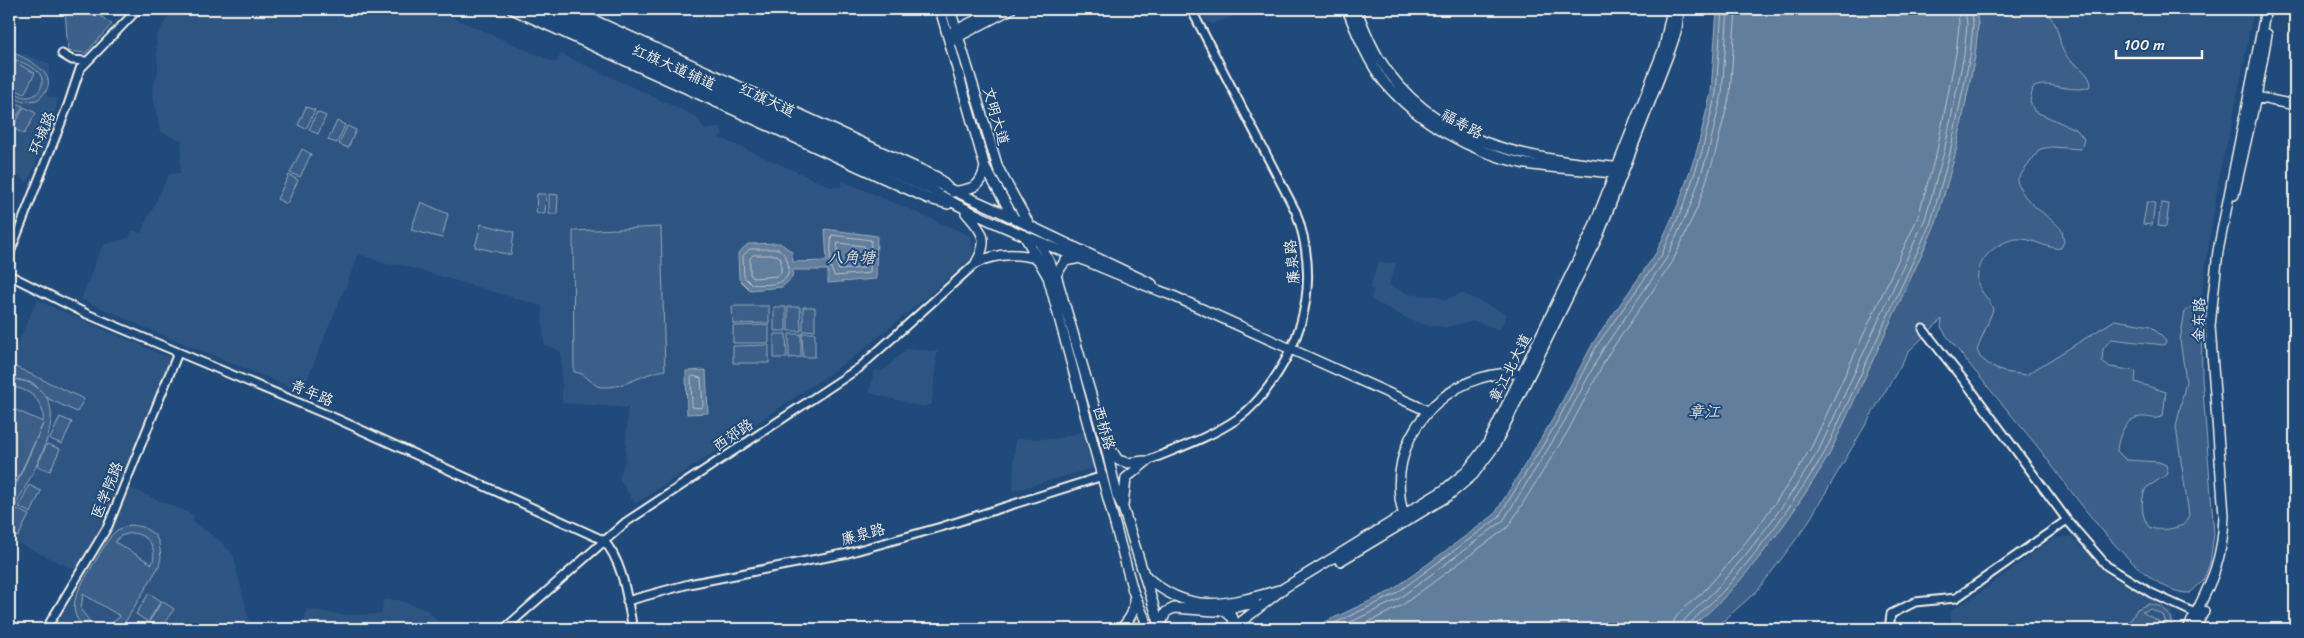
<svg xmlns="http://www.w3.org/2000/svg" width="2304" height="638" font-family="Sriracha,'LXGW WenKai TC',sans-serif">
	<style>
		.built { fill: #2d5581 }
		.green { fill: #3a5f88; stroke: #97a8b8; fill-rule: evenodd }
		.water { fill: #627e9d; stroke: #9cacbb }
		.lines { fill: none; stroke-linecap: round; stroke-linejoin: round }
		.shore { stroke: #bac3ca; stroke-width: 1 }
		.minor-casing { stroke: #f4f1e8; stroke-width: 11 }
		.major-casing { stroke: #f4f1e8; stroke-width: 12 }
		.minor { stroke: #1f4a7a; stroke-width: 7 }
		.major { stroke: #1f4a7a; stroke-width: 9 }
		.labels { text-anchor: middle; stroke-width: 4; stroke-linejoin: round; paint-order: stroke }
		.street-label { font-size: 15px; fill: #f4f1e8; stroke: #1f4a7a }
		.water-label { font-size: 16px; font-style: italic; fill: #dee0dd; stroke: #1f4a7a }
	</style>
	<rect width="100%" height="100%" fill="#1f4a7a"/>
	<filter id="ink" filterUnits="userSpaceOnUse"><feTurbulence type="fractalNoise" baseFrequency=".02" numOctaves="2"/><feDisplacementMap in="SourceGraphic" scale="10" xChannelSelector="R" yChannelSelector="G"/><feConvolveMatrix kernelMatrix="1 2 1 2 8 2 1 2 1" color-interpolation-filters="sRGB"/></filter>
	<g filter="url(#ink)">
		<!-- built -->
		<path class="built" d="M172 9H433L556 63 561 54 697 117 705 130 721 127 723 135 718 137 831 187H841L843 181 971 236 973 244V258L858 354 731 441 635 504 619 478 625 462 628 408 562 403 561 352 544 344 542 306 402 265 385 264 359 254 302 392 146 328 81 299 100 251 105 244 129 238 132 230 141 233 169 174 180 173 182 140 160 132 152 90 158 71 156 37Z
			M1199 9H1254L1212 24 1205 20Z
			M2003 9H2254L2232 124 2220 170 2203 285 2200 326 2202 377 2214 534 2210 563 2203 581 2190 593 2181 594 2158 582 2136 566 2107 538 2034 442 1946 335 1941 327Z
			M9 49 50 64 47 96 58 99 52 127 28 182 9 172Z
			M1378 262 1396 263 1389 285 1412 295 1436 296 1446 300 1461 293 1507 314 1500 330 1475 321 1446 327 1426 325 1410 320 1370 299 1374 291 1370 288Z
			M37 300 170 358 172 361 107 512 77 571 9 539V362Z
			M906 349 937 351 932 404 923 407 870 393 874 370 883 371Z
			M1089 430 1097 464 1093 468 1013 491 1015 439H1055Z
			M130 488 194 515 193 522 219 540 233 554 251 629H53L108 537Z
			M2071 536 2107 574 2172 611 2175 629H1951V610L1977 595 2053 538Z
			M383 600H398L427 610 446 629H302L307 609 343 615 382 614Z"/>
		<!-- green -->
		<path class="green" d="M65 9H90L112 24 86 53 68 51Z
			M1976 9H2043C2047 14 2052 18 2055 24 2060 34 2059 45 2065 54 2074 67 2086 67 2091 83L2089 87C2071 94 2046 79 2033 88L2030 101 2034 111 2077 130 2084 139 2081 149 2051 147 2040 149 2017 180C2022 203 2048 214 2062 230L2064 242 2061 248C2051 250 2035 240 2023 239 2001 237 1974 259 1978 283 1980 293 1991 300 1993 310L1977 350 1980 357 1992 367 2004 372 2026 375 2115 320 2151 326 2166 341 2164 345 2111 339 2103 349 2102 361 2110 367 2136 371 2135 382 2166 392 2163 416C2157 420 2150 417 2143 417 2126 416 2118 436 2117 451L2126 460 2159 462 2166 465 2168 474 2146 488C2140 500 2141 518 2150 528 2161 531 2175 529 2185 524L2189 515 2176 427 2186 381 2180 340 2185 311 2193 306H2201L2202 377 2214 534 2210 563 2203 581 2190 593C2138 595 2064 479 2033 441 2004 406 1974 371 1946 335L1941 327 1942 319 1909 351 1806 526 1758 590 1714 629H1688C1743 588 1794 514 1829 455L1936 223 1955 155 1975 56 1978 25Z
			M9 51C28 59 68 77 37 100L23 102 9 95V89C14 92 21 97 27 97 40 97 48 80 37 71 30 65 18 61 9 57Z
			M9 59 35 73 24 94 9 86Z
			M11 100 23 106 11 127 9 126V105Z
			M24 107 36 113 24 134 13 128Z
			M306 107 315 110 306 129 298 125Z
			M317 112 326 116 318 134 309 130Z
			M337 121 345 125 337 143 328 140Z
			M347 126 356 130 348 148 339 144Z
			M302 149 311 154 300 177 290 173Z
			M289 175 298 180 287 204 277 199Z
			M537 194H546L545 214 536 213Z
			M549 194 558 195 557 214H549Z
			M421 202 448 214 442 238 411 230Z
			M2147 202 2155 203 2152 225 2143 224Z
			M2161 203 2169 204 2166 227 2158 226Z
			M481 224 514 232 511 255 475 247Z
			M661 227 665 370C642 373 625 389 601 387 590 385 588 373 574 372L573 231Z
			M732 306H769V323L733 324Z
			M774 307H786V331H774Z
			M788 307H800L801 331H788Z
			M803 307H815V330L803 331Z
			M769 325V343H733V326Z
			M802 333H815V357H803Z
			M774 334H786L787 358H774Z
			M789 334H801V357L789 358Z
			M769 345V363H733V346Z
			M9 364 84 399 77 412 49 399 33 383 9 378Z
			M9 379C21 379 32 382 41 391 70 417 29 477 16 505L9 515V501L43 424 9 498V407L43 422C46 402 28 387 9 387Z
			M60 417 72 422 62 444 50 439Z
			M47 444 60 449 50 471 37 466Z
			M29 485 41 491 31 513 19 507Z
			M17 509 29 515 18 537 9 532V526Z
			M130 525 143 527 155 535 159 543 161 557 159 566 121 629H87C63 612 78 590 90 570 97 559 103 547 111 536L117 530ZM131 533C148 534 158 548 152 564L115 542 120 536ZM83 594 120 616V617L107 626 91 623 81 610Z
			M149 593 161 601 148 622 136 614Z
			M162 601 174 609 160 629 149 622Z
			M2148 604C2163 604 2173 614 2171 629H2126L2137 609ZM2151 609 2163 615 2167 626 2142 612Z"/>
		<!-- water -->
		<path class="water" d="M1717 9H1976L1978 25 1975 56 1955 155 1936 223 1829 455C1795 512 1742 590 1688 629H1310L1391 591 1494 515 1551 422 1593 343 1656 253 1680 200 1697 150 1711 92Z
			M825 229 877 236 876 279 828 283V270H793L792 278 782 287 750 290 739 279 738 253 748 244 780 243 792 252 793 262 827 261Z
			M706 370 708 413 687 414 686 371Z"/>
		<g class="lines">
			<!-- shore -->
			<path class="shore" d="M832 235 871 240 870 273 834 276 830 265Z
				M838 243 864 246V268L839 270 837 264Z
				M750 249H779C788 256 795 276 780 282 772 285 758 285 751 284L744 277 743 256Z
				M753 255H777L781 259V273L777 276 753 278 750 274V259Z
				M693 376 701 378 703 406 701 408 692 407 691 378Z
				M1322 629 1394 595 1498 518 1556 424 1597 345 1661 256 1685 202 1702 151 1716 93 1722 9
				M1336 629 1397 600 1503 521 1561 428 1603 349 1666 259 1691 204 1708 153 1722 94 1728 9
				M1354 629 1401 606 1508 527 1568 431 1609 353 1672 263 1698 206 1715 154 1730 94 1736 9
				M1672 629C1673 611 1694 602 1705 590 1745 546 1782 497 1812 446L1918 217 1937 150 1956 53 1959 25 1958 9
				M1679 629C1680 620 1709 598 1717 588 1755 546 1790 498 1819 450L1925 219 1944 152 1964 55 1967 25 1965 9
				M1686 629C1686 625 1719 596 1725 589 1762 547 1796 500 1825 452L1931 222 1950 153 1970 56 1973 25 1972 9"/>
			<defs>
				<path id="minor" d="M62 54 72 60 86 61
					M9 255 68 105 80 69 138 9
					M9 275 87 314 335 418 603 540C624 562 627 600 633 629
					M1923 329 1969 387 2067 520 2107 566 2151 593 2199 615
					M1147 461C1178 448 1209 438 1237 419 1254 407 1268 389 1279 371 1310 321 1316 268 1296 212L1191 9
					M627 601 689 584 848 553 941 527 1103 476
					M46 629 108 526 178 353
					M504 629 626 522 859 368 976 263
					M1889 629 1891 614 1915 602 1956 598 2067 520"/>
				<path id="major" d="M512 9 929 199 948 204
					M532 9 933 191C979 219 1029 237 1079 258 1110 271 1140 284 1171 295L1428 411
					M549 9 990 207 1152 284
					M570 9 937 177 949 189
					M940 9 985 167 1015 220
					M950 9 998 168 1030 226
					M1347 9C1357 34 1368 62 1385 83 1418 122 1472 152 1521 163 1553 169 1587 169 1619 174
					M1356 9C1363 25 1369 42 1378 57 1433 146 1527 158 1621 168
					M952 32 998 9
					M954 39 1011 9
					M2251 96 2295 105
					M953 192C973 188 980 189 985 167
					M2234 195 2256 97 2267 34
					M966 213C982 231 990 239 976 263
					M1024 235 1048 277 1133 591 1149 629
					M1039 242 1056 275 1104 439 1117 495 1123 508 1161 629
					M976 263C996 253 1018 253 1039 259
					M1056 275 1065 261 1080 258
					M1107 443 1118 460 1128 463 1144 461
					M1123 505 1126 478 1147 461
					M1405 519C1379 442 1446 365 1525 374
					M1340 561 1448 496 1473 475 1494 447 1599 234 1670 50 1677 29 1679 9
					M1145 575C1187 616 1228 605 1279 590
					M1221 608 1233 618 1234 629
					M1160 626 1166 612 1174 608 1215 611 1255 603
					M1121 629C1129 619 1135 613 1134 599
					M1128 629 1142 627 1146 629
					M1232 629 1284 588 1444 490 1467 471 1488 443 1592 231 1664 48 1672 9
					M2188 629C2209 586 2223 564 2224 515L2210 326 2218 251 2266 9
					M2195 629 2204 611"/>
			</defs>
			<!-- minor casing -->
			<use href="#minor" class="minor-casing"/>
			<!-- major casing -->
			<use href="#major" class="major-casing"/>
			<!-- minor -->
			<use href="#minor" class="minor"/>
			<!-- major -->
			<use href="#major" class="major"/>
		</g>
	</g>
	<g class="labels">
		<!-- street labels -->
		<g class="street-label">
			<text transform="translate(674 67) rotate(24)" y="5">红旗大道辅道</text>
			<text transform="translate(767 100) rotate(25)" y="5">红旗大道</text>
			<text transform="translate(996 116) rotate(74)" y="5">文明大道</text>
			<text transform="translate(1462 124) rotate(29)" y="5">福寿路</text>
			<text transform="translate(42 133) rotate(-67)" y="5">环城路</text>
			<text transform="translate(1292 262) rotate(-95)" y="5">廉泉路</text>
			<text transform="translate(2199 320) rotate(-89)" y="5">金东路</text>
			<text transform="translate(1510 368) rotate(-63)" y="5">章江北大道</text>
			<text transform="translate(312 393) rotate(23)" y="5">青年路</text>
			<text transform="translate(1104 428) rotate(74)" y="5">西桥路</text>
			<text transform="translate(733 435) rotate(-34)" y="5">西郊路</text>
			<text transform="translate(107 490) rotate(-68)" y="5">医学院路</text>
			<text transform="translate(863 534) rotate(-15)" y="5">廉泉路</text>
		</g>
		<!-- water labels -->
		<g class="water-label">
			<text x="851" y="263">八角塘</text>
			<text x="1704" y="417">章江</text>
		</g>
	</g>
	<!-- margin -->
	<rect width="2304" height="638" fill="none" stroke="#1f4a7a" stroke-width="30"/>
	<rect x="15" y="15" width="2274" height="608" fill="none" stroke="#f4f1e8" stroke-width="2" filter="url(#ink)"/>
	<!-- scale -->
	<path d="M2116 50v8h86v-8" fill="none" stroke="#f4f1e8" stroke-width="2.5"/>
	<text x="2124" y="50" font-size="15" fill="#f4f1e8" stroke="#1f4a7a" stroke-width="4" paint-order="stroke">100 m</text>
</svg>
